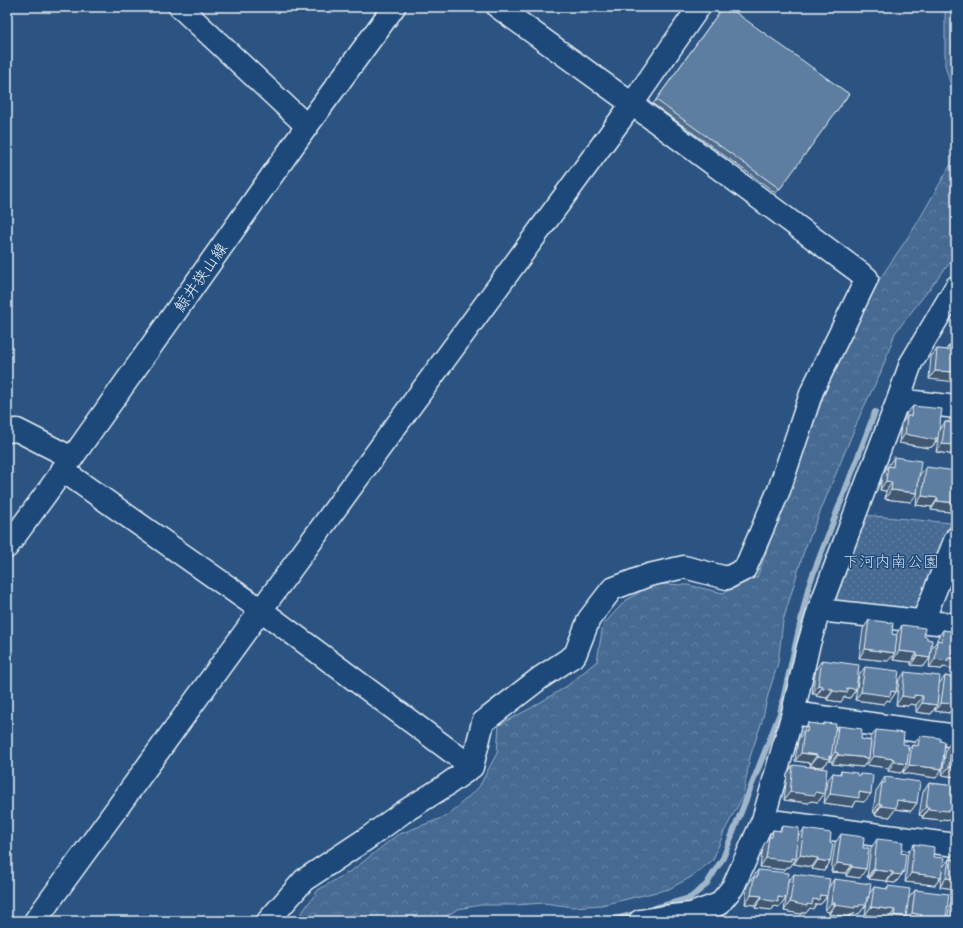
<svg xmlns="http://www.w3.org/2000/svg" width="963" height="928" font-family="Caveat,'Klee One',sans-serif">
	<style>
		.forest { fill: url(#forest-crowns); stroke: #98aec6 }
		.park { fill: url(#park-dots); stroke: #98aec6 }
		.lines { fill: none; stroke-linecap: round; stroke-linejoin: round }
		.stream { stroke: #a0b6cb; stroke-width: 6 }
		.minor-casing { stroke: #e8f1f8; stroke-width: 25 }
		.major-casing { stroke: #e8f1f8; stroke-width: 25 }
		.minor { stroke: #1f4a7a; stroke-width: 22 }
		.major { stroke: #1f4a7a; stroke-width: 22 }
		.wall { fill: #506c8a; stroke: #e8f1f8 }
		.shaded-wall { fill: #415871; stroke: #e8f1f8 }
		.building { fill: #5d7da1; stroke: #e8f1f8 }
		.labels { text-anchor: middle; stroke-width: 3; stroke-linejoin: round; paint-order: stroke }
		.street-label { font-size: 16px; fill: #e8f1f8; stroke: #1f4a7a }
		.park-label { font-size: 16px; fill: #d0dde9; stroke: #1f4a7a }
	</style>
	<defs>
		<pattern id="forest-crowns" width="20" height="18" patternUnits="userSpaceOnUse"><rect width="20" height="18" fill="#476b93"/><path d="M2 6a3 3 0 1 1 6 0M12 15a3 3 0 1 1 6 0" fill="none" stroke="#6281a3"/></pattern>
		<pattern id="park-dots" width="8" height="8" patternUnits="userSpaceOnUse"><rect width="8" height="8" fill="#476b93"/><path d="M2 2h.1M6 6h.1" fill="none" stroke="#6281a3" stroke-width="1.8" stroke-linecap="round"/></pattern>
	</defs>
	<rect width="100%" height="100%" fill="#2b5482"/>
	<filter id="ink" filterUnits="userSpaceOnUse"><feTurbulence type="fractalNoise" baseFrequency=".025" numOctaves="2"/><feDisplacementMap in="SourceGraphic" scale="8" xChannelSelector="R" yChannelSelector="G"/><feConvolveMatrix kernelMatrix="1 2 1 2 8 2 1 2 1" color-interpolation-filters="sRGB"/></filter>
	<g filter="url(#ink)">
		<!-- forest -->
		<path class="forest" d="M945 7H956V104L945 65Z
			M956 141V255L895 333 881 372 861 413 804 551 783 621 778 663 768 695 762 721 750 757 743 796 724 832 713 860 691 877 669 889 602 905 573 907 544 903 516 905H481L458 909 438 921H296L318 890 354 869 397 835 447 816 479 787 497 753 499 725 531 708 567 686 597 661 603 625 625 601 653 584 688 585 723 593 757 577 824 395 869 295 916 225 951 164Z"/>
		<!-- park -->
		<path class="park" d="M863 515 951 523 919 606 911 610 837 601 833 593Z"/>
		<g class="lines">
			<!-- stream -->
			<path class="stream" d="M655 908 690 898 706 885 723 858 780 713 809 585 875 412
				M609 921 638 913"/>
			<defs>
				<path id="minor" d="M180 7 307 126
					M898 400 956 407
					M7 431 17 430 72 458
					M62 470 261 610 472 767
					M819 610 956 625
					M923 621 956 538
					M793 713 956 736
					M763 820 956 845
					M35 921 261 610 632 104 699 7
					M268 921 304 880 369 837 402 813 445 786 472 767 483 722 540 678 575 655 589 619 612 589 649 575 684 567 727 578 745 569 779 490 812 391 867 278 632 104 498 7
					M640 921 664 917 691 914 719 904 733 887 763 820 793 713 808 647 819 610 898 400 911 363 956 287"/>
				<path id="major" d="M7 547 72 458 307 126 394 7"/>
			</defs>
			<!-- minor casing -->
			<use href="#minor" class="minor-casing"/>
			<!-- major casing -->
			<use href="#major" class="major-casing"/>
			<!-- minor -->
			<use href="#minor" class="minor"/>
			<!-- major -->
			<use href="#major" class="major"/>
		</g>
		<!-- wall -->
		<path class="wall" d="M723 7 849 94 776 193 653 104Z
			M956 314V332L954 331Z
			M949 345H956L929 379 931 357 937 349 946 350Z
			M913 406 939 430 945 422H948L955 413 956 455 936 452 938 439 932 447H930L929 448 899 443 901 424 906 418V414Z
			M894 457 911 502 885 499 886 491 880 490 882 475Z
			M926 467 956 503 950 512 931 510 932 507 916 505 919 476Z
			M869 620 892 634 896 635 902 625 924 636 927 639 930 658 924 666 911 665V662L893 660 894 654 888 661 859 658 863 629Z
			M943 630 956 632V669L943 667 942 669 929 668 931 649 937 641V639Z
			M822 660 856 689 850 698 844 697 841 702 827 700V698L816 696 817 694H812L816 669Z
			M865 667 896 692 890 701 887 700 884 704 855 700 859 675Z
			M905 672 939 684 945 676 956 678V712L950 711 949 713 935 711 936 706 931 714 916 712V705L910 704 908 706 896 705 899 680Z
			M808 723 823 725 824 723 835 731 838 726 861 739 870 741V739L876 730 903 744 908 749H909L912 745 913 746 914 744 920 736 940 741 942 769 936 778 903 773 904 769 901 773 888 771V768L867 765V761L863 767 832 764V761H829L830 759 825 765H824L823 767 810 766 811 763 795 761 798 740 802 734V732Z
			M952 740 956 777 942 775 946 749Z
			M793 765 824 794 818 802 811 801 809 803 784 800 787 774Z
			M841 771 857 775 859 776 860 774 864 802 856 801 853 807 824 803 827 781 833 773 839 774Z
			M885 777 917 803 911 811 895 809 890 817 875 815V813L873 812 876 791Z
			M929 783 956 786V815H955L951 820 943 819 942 820 922 818 923 816 919 815 923 792Z
			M782 826 799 836 804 829 830 843V862L824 871 812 869V867L794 864V862L790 867H787L785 870 760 867 763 846 773 830 779 831Z
			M841 834 860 878 846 876V873L831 872 835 843Z
			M877 839 898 881 895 883 887 882V881L869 879V877H867L871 848Z
			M914 844 933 857 941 877 935 885 905 882 908 853Z
			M956 849V889L940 887 942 868 949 859 950 858Z
			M758 870 788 882 794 874 829 887 834 879 870 893 874 887 886 889 888 886 909 898 915 890 946 918 944 921H906V917L904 921H888L889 918 865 915 867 900 866 902V905L859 914 854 913 853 915H850L849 917 829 914V912L825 911 827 897 821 904H816L813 909 810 908 806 913H802L801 914 784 911 786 898 780 907 774 906 772 910 755 908V905L745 904 747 886Z
			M956 896V921H947L950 904Z"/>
		<!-- shaded-wall -->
		<path class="shaded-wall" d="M935 371 956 372V382L929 379Z
			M905 434 935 438H938L932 447H930L929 448 899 443Z
			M942 444 956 445V455L936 452Z
			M886 481 892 482 886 491 880 490Z
			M891 490 917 493 911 502 885 499Z
			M922 496 938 498 932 507 916 505Z
			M937 501 956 503 950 512 931 510Z
			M865 649 895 653 888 661 859 658Z
			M899 651 917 653 911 662 893 660Z
			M917 656 930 658 924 666 911 665Z
			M948 658 956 659V669L943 667 942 669 929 668 935 659Z
			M818 685 823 686 817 694H812Z
			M822 688 833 689 827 698 816 696Z
			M847 688 856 689 850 698 844 697 841 702 827 700 833 691Z
			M891 691 896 692 890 701 887 700 884 704 855 700 861 692Z
			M914 695 923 696 916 705 910 704 908 706 896 705 902 696Z
			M922 703 937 705 931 714 916 712Z
			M941 703H956V712L950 711 949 713 935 711Z
			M835 752 838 753 832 761H829Z
			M801 753 817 755 811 763 795 761Z
			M838 755 869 758 863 767 832 764Z
			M829 756 831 757 825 765H824L823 767 810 766 817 757Z
			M873 756 894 759 888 768 867 765Z
			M894 762 907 764 901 773 888 771Z
			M909 765 942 769 936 778 903 773Z
			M949 767 956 768V777L942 775Z
			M790 792H816L824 794 818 802 811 801 809 803 784 800Z
			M859 792 871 794 864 802 856 801 853 807 824 803 830 794Z
			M897 800 917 803 911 811 895 809 890 817 875 815 881 806Z
			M879 804H882L875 813 873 812Z
			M926 807H929L923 816 919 815Z
			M928 809 948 810 956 809V815H955L951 820 943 819 942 820 922 818Z
			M800 855 818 858 812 867 794 864Z
			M766 858H791L796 859 790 867H787L785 870 760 867Z
			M818 860 830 862 824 871 812 869Z
			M837 863 852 865 846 873 831 872Z
			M852 867 866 869 860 878 846 876Z
			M874 868H875L869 877H867Z
			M875 870 893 872 887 881 869 879Z
			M902 872H904L895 883 887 882 893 874Z
			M911 873 941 877 935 885 905 882Z
			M946 878 956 879V889L940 887Z
			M751 895 762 896 755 905 745 904Z
			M820 895 827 896 821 904H816L813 909 810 908 806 913H802L801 914 784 911 790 902 807 904Z
			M778 897 786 898 780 907 774 906 772 910 755 908 761 899Z
			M867 897H869L864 905H866L859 914 854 913 853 915H850L849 917 829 914 835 905Z
			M831 903H835L829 912 825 911Z
			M871 907 895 910 889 918 865 915Z
			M912 913 922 915 917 921H906Z
			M894 915 906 917 904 921H890Z
			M939 917 946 918 944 921H937Z"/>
		<!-- building -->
		<path class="building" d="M723 7H728L849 94 780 189 656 100Z
			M949 345H956V372L935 371 937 349 949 350Z
			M913 406 942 409 938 438H935V440L905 434 907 416H911Z
			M955 413 956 414V445L942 444 945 422 954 423Z
			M894 457 921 461 917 493 891 490 892 482 886 481 888 466 893 467Z
			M926 467 956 471V503L937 501 938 498 922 496Z
			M869 620 893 623 892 634 897 635 895 653 865 649Z
			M902 625 925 628 924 636 927 637V639L932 640 930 658 917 656V653L899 651Z
			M943 630 956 632V659L948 658V661L935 659 937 640 942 641Z
			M822 660 859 665 856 689 847 688V693L833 691V689L822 688 823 686 818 685Z
			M865 667 899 671 896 692 891 691 890 696 861 692Z
			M905 672 940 676 937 705 922 703 923 696 914 695V698L902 696Z
			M945 676 956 678V703H955V704L941 703Z
			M808 723 824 725V723L836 724 831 757 829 756V759L817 757V755L801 753 804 731 807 732Z
			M838 726 862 729 861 739 871 741 869 758 838 755V753L835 752Z
			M876 730 904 733 903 744 908 745V749H909L907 764 894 762V759L873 756Z
			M920 736 940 738V741L945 742 942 769 909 765 912 745 918 746Z
			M952 740 956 741V768L949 767Z
			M793 765 827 769 824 794 816 792 815 795 790 792Z
			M841 771 857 773V775L860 776V774L873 775 871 794 859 792V798L830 794 833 773 841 774Z
			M885 777 920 782 917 803 897 800 896 808 881 806 882 804H879L882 783H885Z
			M929 783 956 786V811L948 810V811L928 809 929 807H926Z
			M782 826 799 828 796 859 791 858V861L766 858 769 837H772L773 830 781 831Z
			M804 829 831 833 830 843 833 844 830 862 818 860V858L800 855Z
			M841 834 864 837 863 848H869L866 869 852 867V865L837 863Z
			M877 839 903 842 901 853 906 854 904 872H902V875L893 874V872L875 870V868H874Z
			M914 844 934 847 933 857 944 858 941 877 911 873Z
			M956 849V879L946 878 949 859 955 860Z
			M758 870 789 873 786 898 778 897V902L761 899 762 896 751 895 754 877H757Z
			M794 874 830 879 827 896 820 895 819 900 813 899 812 905 807 904V906L790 902Z
			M834 879 871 884 869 897H867L866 905H859V907L855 906V908L835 905V903H831Z
			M888 886 910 889 906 917 894 915 895 910 871 907 874 887 888 889Z
			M915 890 949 894 946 918 939 917V921H921L922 915 912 913Z
			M956 896V921H952Z"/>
	</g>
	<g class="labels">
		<!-- street labels -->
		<g class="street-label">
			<text transform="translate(200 277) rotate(-55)" y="6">鯨井狭山線</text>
		</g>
		<!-- park labels -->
		<g class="park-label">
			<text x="891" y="567">下河内南公園</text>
		</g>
	</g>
	<!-- margin -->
	<rect width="963" height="928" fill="none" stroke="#1f4a7a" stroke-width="24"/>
	<rect x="12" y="12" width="939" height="904" fill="none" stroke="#e8f1f8" stroke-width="1.5" filter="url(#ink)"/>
</svg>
